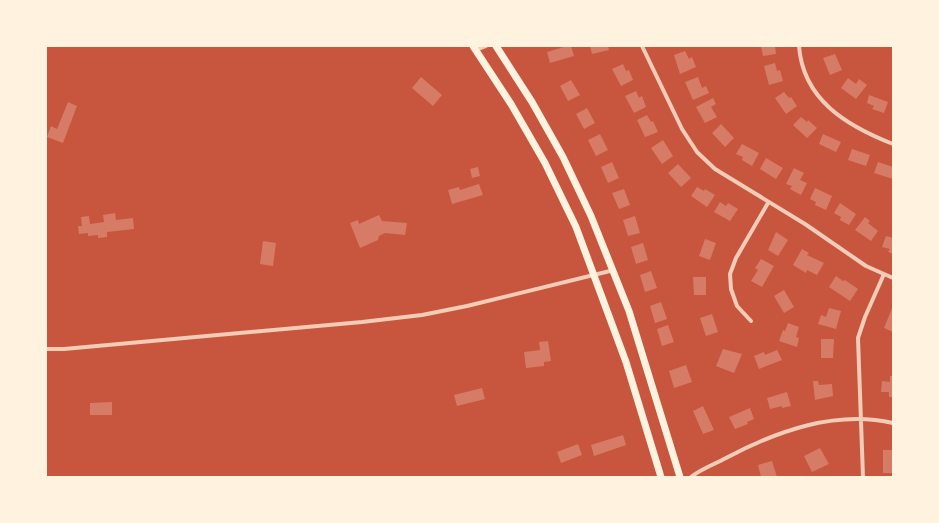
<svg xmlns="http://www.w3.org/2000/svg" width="939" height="523" font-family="Rubik,sans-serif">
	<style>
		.building { fill: #d67c66 }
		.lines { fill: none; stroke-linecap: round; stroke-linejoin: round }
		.minor { stroke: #f1ccb7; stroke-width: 4 }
		.primary { stroke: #fff3e0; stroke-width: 7 }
	</style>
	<rect width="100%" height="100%" fill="#c8553d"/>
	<!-- building -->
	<path class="building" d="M567 46H571L574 56 550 63 547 52Z
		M590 46H608L609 50 592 54Z
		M761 46H775L776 54 763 56Z
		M685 51 689 59 692 57 696 67 680 74 674 55Z
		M835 54 842 70 830 75 823 58Z
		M775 63 777 71 780 70 783 81 769 85 764 66Z
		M623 64 626 71 629 70 633 80 621 86 612 69Z
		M421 77 442 95 433 106 412 88Z
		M698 77 702 88 706 86 709 93 693 100 685 82Z
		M848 78 856 84 859 79 867 85 856 99 841 88Z
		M571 80 580 95 568 101 560 86Z
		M636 91 639 98 642 96 646 107 634 113 625 96Z
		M784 92 789 98 791 97 797 106 786 114 775 98Z
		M869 95 888 102 884 113 872 109 874 106 867 103Z
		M713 98 716 104 711 107 717 117 705 123 696 107Z
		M68 102 77 106 63 143 47 137 51 126 57 129Z
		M587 108 595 123 584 129 576 114Z
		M647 115 651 122 653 121 658 132 645 137 637 120Z
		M801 117 807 122 808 120 817 128 807 138 793 125Z
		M721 124 734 138 725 147 712 133Z
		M600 134 608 150 596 156 588 140Z
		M823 134 841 142 836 152 819 144Z
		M663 140 673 156 662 164 651 148Z
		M742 144 759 153 752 166 742 160 743 157 736 154Z
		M852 149 870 155 866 166 848 160Z
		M766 158 783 168 776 179 760 169Z
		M612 162 619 178 608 183 601 167Z
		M878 162 893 167V179L874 173Z
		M678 164 691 178 681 187 668 173Z
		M478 167 480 176 472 178 470 169Z
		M794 168 804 173 800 180 807 183 801 195 790 189 792 186 786 184Z
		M479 184 483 195 452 204 448 190 459 187 460 190Z
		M697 187 704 191 705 189 715 195 707 207 691 196Z
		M815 188 832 196 826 210 815 205 816 202 810 199Z
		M624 189 630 205 619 209 612 193Z
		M720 202 726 206 728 203 738 209 730 221 714 212Z
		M840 203 856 214 849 225 840 220 841 217 834 213Z
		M115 213 116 220 133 218 134 229 107 232V237L98 238V235L88 236V233L79 234 78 226H82L81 217 89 216 90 224 104 222 103 215Z
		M379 215 382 221 407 223 405 235 385 233 379 236 378 240 360 248 350 223 358 220 359 224Z
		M635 216 640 233 628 236 623 220Z
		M865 217 870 221 868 223 878 231 871 241 855 230Z
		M776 232 788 240 778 256 768 250Z
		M886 236 893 238V254L888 252 890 249 882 247Z
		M705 239 716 243 710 260 699 256Z
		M263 241 276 243 273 266 260 264Z
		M643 243 648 260 636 264 631 247Z
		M802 249 809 253 807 255 824 263 817 275 807 270 806 273 793 265Z
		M761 259 774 266 762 287 751 281 758 270 755 268Z
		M651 271 657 288 645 292 640 275Z
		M836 276 843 281 845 280 858 289 850 301 829 287Z
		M693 277H706V295H694Z
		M784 290 794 307 784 313 774 296Z
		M661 302 667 319 655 323 650 306Z
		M893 306V332L884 328Z
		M829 308 841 311 836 329 818 324 821 315 826 317Z
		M712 314 718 332 706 336 700 318Z
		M788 323 799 327 796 337 799 338 797 347 779 341 783 330 785 331Z
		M668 325 674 342 662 346 657 329Z
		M821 339H834L833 358H821Z
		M548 341 551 361 544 362V366L526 368 524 352 540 350 539 342Z
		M723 349 742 354 734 373 716 366Z
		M777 350 782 360 759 369 754 356 764 352 765 355Z
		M686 365 692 382 674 388 669 371Z
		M890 376H893V397H889V392H881L882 381 890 382Z
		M813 381H818L819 385 832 384 833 396 815 400Z
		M482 388 485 399 457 406 454 395Z
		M787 392 791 406 782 408V406L770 409 767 398Z
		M112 402V415H90V403Z
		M703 406 714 430 703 434 693 411Z
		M750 408 754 419 747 422 748 424 735 429 729 417Z
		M623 435 626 445 594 456 591 445Z
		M578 444 582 455 561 463 557 452Z
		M820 448 829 464 812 472 804 456Z
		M883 450H893V473H883Z
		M772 461 777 477H761L758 465Z"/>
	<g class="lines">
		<!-- minor -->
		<path class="minor" d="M642 46 682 129 697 152 715 169 805 224 866 266 893 278
			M799 46C803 100 847 126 893 144
			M476 50 486 46
			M751 321 737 306 731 289 730 274 736 258 768 203
			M46 349H64L362 322 422 315 467 306 614 270
			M691 477C701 469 715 464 726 458 777 431 835 410 893 423
			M863 477 858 338 865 317 884 274"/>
		<!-- primary -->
		<path class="primary" d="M473 46 511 104 545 163 576 227 626 362 661 477
			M496 46 532 102 563 157 591 216 629 311 680 477"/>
	</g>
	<!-- border -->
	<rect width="939" height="523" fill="none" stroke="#fff3e0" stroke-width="94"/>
</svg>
